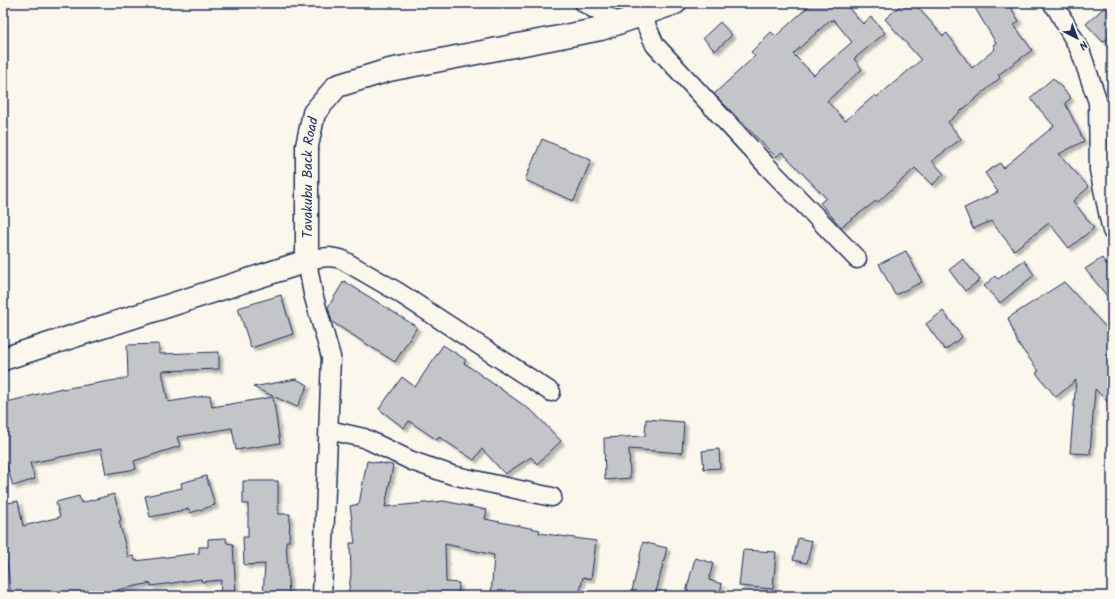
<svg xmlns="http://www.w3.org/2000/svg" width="1115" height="599" font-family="Kalam,sans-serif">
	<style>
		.building { fill: #c3c5c9; stroke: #1b2f5e; fill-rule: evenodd; filter: url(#shadow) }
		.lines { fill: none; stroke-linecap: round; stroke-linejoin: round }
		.minor-casing { stroke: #1b2f5e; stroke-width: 21 }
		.tertiary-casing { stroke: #1b2f5e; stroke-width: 25 }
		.minor { stroke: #fbf7ec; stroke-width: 18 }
		.tertiary { stroke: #fbf7ec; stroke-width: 22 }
		.labels { text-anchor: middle; stroke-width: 3.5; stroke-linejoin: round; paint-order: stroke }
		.street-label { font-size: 14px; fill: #1b2f5e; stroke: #fbf7ec }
	</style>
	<defs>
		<filter id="shadow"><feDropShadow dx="3.5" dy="3.5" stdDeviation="1" flood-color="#0004"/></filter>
	</defs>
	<rect width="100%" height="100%" fill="#fbf7ec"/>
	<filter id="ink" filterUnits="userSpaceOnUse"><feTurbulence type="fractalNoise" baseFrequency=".025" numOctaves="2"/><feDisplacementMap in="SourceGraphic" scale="8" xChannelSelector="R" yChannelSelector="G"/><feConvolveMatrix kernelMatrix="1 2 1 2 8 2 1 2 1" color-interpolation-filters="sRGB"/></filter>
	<g filter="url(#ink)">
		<!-- building -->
		<path class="building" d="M812 3H844L863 24 871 17 885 33 854 59 862 69 827 101 845 121 875 95 877 97 921 60 885 19 903 3H914L943 36 947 33 972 68 995 49 993 45 996 43 975 8 982 3H1008L1019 21 1014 25 1032 50 998 75 1000 78 948 122 961 139 932 161 944 174 932 185 915 168 878 202 876 201 841 227 820 203 826 198 782 152 776 157 714 94 755 56 751 52 771 32 776 36ZM833 19 852 42 814 75 793 54 830 20 832 21Z
			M1109 3H1112V34L1103 42 1086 24Z
			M720 22 732 35 715 51 703 38Z
			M1053 78 1071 98 1065 103 1084 141 1059 154 1089 187 1073 201 1094 228 1069 248 1049 223 1014 250 991 221 973 229 964 208 998 192 985 173 1000 163 1003 168 1054 126 1030 98Z
			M542 139 591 160 574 201 525 180Z
			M906 251 922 282 895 295 879 264Z
			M1102 258 1112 273V302L1085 269Z
			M963 259 980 280 965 291 949 270Z
			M1024 260 1034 275 1000 303 984 286 995 276 998 279Z
			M344 281 417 327 395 362 332 322 328 307Z
			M1064 282 1112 334V406L1095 389 1090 454 1070 453 1076 380 1056 397 1036 373 1039 371 1018 344 1008 318Z
			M281 295 293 334 251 348 238 308Z
			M943 311 962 337 945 350 926 324Z
			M159 344V354L219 352V369L162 371 168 402 210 395 212 407 273 397 280 443 236 450 232 428 177 437 180 446 134 461 136 469 106 474 101 449 30 463 35 479 13 486 3 453V403L62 388V389L128 378 127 345Z
			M443 345 466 360 464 363 533 412 561 441 537 464 531 457 505 474 482 449 474 460 439 437 437 440 409 421 404 428 379 409 402 377 415 387Z
			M296 379 308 385 297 407 253 387Z
			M646 419 684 422 682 453 629 449 630 478 605 480 604 438 645 436Z
			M719 449 720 468 704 469 702 451Z
			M367 461 393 465 385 507 444 501 487 510 485 519 540 530 539 533 596 541 591 579 583 577 579 596H491L494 555 445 544 446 582 459 583 458 596H348L351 574 350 543H355L350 506 359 504Z
			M206 476 215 505 190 513 189 509 150 517 145 496 182 488 181 483Z
			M243 481H278V514H290L289 541H286L289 596H263L265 564 244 565 243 537H248V504H243Z
			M114 494 121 520 119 521 128 557 134 556 135 561 199 553V547H208V539L226 538 227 543 233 544 236 596H220L221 580 202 582 201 579 151 586V583L117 590 118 596H60V593L35 596H11L7 562 3 545V504L18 501 23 526 60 517 56 502 79 496 81 503Z
			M798 538 812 541 807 563 793 560Z
			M643 542 667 548 655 596H631Z
			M743 550 776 552 773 589 739 586Z
			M695 558 713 563 709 580 722 584 719 596H685Z"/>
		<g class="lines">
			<defs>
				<path id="minor" d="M584 3 619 23
					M1052 3 1057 9 1080 50 1098 102 1099 170 1112 231
					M642 16 655 45 767 166 857 259
					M329 430 364 438 412 461 452 475 552 497
					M322 596 331 357 313 294 307 261 318 258 330 257 341 259 398 292 551 392"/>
				<g id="tertiary">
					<path id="s1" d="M3 359 307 261V146L314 113 337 86 389 70 601 29 675 3"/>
				</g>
			</defs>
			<!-- minor casing -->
			<use href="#minor" class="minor-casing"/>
			<!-- tertiary casing -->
			<use href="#tertiary" class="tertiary-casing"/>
			<!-- minor -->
			<use href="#minor" class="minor"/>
			<!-- tertiary -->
			<use href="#tertiary" class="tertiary"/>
		</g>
	</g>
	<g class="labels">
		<!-- street labels -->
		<g class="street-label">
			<text dy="5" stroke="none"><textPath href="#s1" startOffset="403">Tavakubu Back Road</textPath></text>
		</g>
	</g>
	<!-- margin -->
	<rect width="1115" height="599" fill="none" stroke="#fbf7ec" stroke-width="16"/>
	<rect x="8" y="8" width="1099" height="583" fill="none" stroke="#1b2f5e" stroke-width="1.5" filter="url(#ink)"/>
	<!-- north arrow -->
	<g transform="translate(1077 38) rotate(138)" stroke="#fbf7ec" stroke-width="3" paint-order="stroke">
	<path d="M0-3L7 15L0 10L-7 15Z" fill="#1b2f5e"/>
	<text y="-6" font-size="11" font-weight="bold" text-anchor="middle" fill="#1b2f5e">N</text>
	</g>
</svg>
